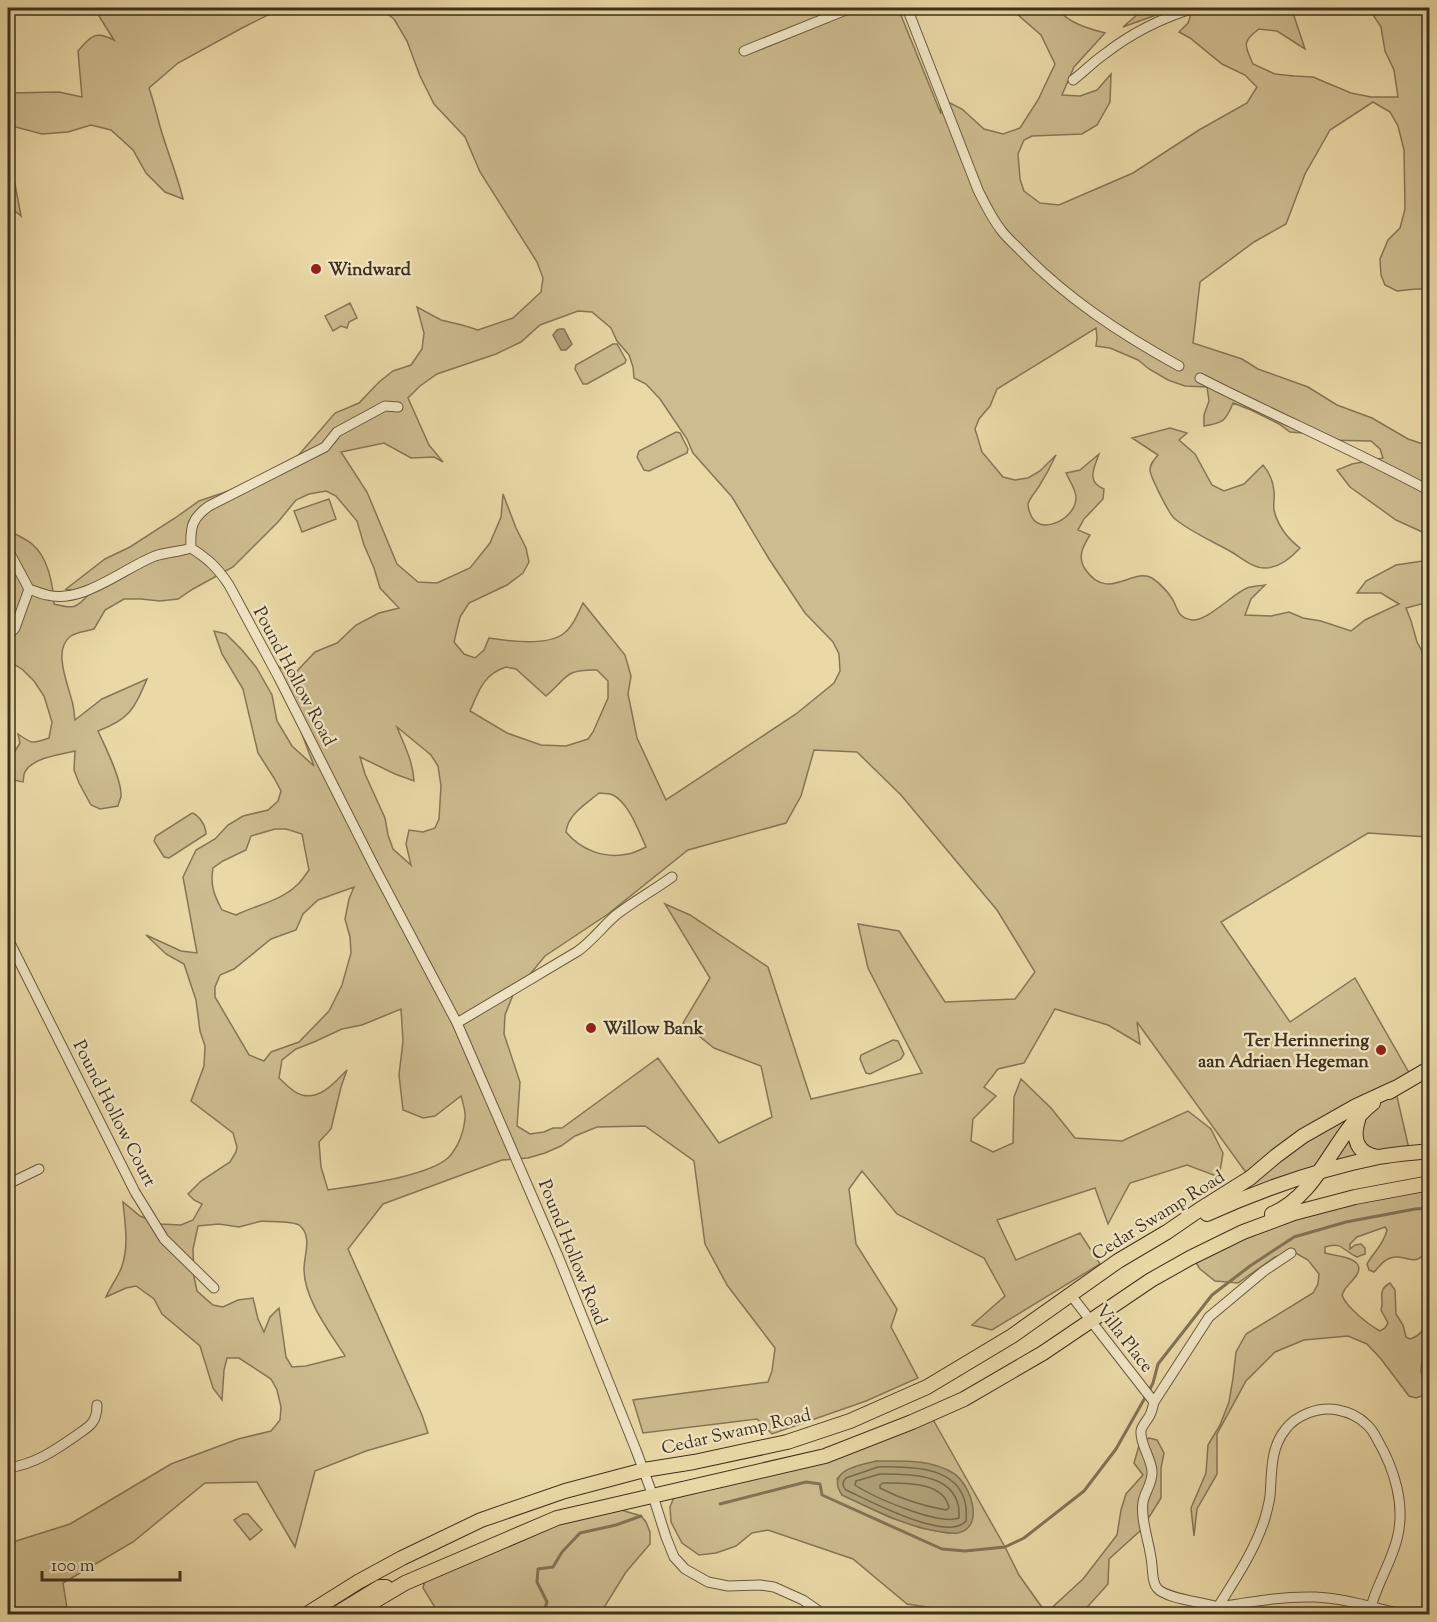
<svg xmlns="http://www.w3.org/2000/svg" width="1437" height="1622" font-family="'Sorts Mill Goudy',serif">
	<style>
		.green { fill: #cdbc8f; stroke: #867656; stroke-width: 1.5; fill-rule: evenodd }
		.water { fill: #b0a078; stroke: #827353; stroke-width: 1.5 }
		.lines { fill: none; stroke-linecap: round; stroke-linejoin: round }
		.shore { stroke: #77684a; stroke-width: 1.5 }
		.stream { stroke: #827353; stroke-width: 3 }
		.minor-casing { stroke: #695a3f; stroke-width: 11 }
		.primary-casing { stroke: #3e301c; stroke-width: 16 }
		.minor { stroke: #f1e6c6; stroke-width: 9 }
		.primary { stroke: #ead9a7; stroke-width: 14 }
		.poi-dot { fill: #8f2418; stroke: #f1e6c6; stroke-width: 2 }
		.labels { text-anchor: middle; stroke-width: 4.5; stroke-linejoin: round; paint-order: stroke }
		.poi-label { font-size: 18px; font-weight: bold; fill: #3e301c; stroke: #f1e6c6; text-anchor: start }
		.street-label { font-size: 18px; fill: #3e301c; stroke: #f1e6c6 }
	</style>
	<rect width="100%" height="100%" fill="#ead9a7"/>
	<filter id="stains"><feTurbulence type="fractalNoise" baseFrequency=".00333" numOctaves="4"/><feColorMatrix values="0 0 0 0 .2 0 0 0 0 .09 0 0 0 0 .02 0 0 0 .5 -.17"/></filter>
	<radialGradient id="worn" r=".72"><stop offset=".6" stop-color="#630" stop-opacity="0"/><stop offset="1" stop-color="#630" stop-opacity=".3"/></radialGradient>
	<!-- green -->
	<path class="green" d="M94 8H282L242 28 178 63 149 88C154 102 157 116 161 130 168 153 177 175 183 199L165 192 146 173 133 150 111 130 91 125 68 132 42 134 8 125V92L10 93 59 92 82 97 78 51C91 36 95 30 114 40Z
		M379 8H898L941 114 940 98 962 109 984 129 1003 134 1020 128 1038 100 1055 64 1041 35 1010 8H1056C1069 23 1086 28 1105 33L1074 67 1062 95 1080 96 1097 90 1111 74 1110 102 1097 125 1082 134 1032 136 1024 140 1018 154 1020 179 1024 191 1040 203 1059 205 1133 173 1199 130 1247 103 1257 87 1245 75 1222 64 1190 38 1179 32 1188 23 1191 14 1167 11 1123 27 1139 13 1141 8H1289L1294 16 1305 49 1277 31 1259 29C1241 42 1245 46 1253 64L1275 74 1294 76 1313 77 1351 93 1371 97H1398L1394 70 1385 51 1381 27 1370 10 1365 8H1429V289H1416L1397 291 1385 285 1381 275 1380 259 1388 240 1400 228 1405 209 1404 150 1398 126 1390 112 1373 102 1330 130 1305 174 1286 224 1254 242 1200 282 1193 343 1242 359 1258 369 1308 387 1337 405 1372 418 1408 439 1429 446V535L1396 520 1350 487 1337 470 1352 464 1383 458 1380 449 1371 441 1324 440 1304 433 1290 432 1279 424 1251 410 1233 403C1226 421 1223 423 1204 426V415L1209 401 1207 387 1185 386 1168 380 1149 369 1138 360 1110 348 1096 346 1097 338 1096 328 997 389 990 406 979 419 975 429 982 452 1003 477 1015 480 1028 478 1040 471 1056 455C1051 466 1045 477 1038 488 1035 492 1029 499 1028 504 1028 505 1029 512 1030 513 1038 538 1075 519 1076 499 1077 491 1069 480 1066 473L1080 470 1099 454C1094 468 1086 482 1104 489L1103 499 1084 519 1078 530 1090 535C1083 546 1077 557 1085 569 1108 603 1132 567 1152 578 1160 583 1170 594 1174 602 1178 611 1179 618 1192 620 1208 621 1231 595 1247 588 1253 586 1260 586 1265 585L1251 599 1245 615 1271 616 1289 612 1303 618 1321 621 1351 631 1365 620 1399 604 1381 593H1357L1366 581 1396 565 1429 560V602L1406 608 1411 621 1417 642 1429 664V840L1428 837 1368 833 1221 922 1290 1022 1355 978 1412 1078 1395 1088 1410 1153 1379 1156 1201 1213 1250 1178 1137 1022 1140 1044 1108 1025 1055 1009 1024 1063 998 1069 984 1087 996 1096 973 1119 971 1141 993 1152 1013 1143 1014 1097 1021 1079 1051 1108 1075 1138 1122 1141 1188 1111 1211 1129 1223 1153 1219 1177 1187 1165 1130 1183 1108 1224 1095 1188 997 1220 1016 1260 1080 1233 1100 1264 992 1330 972 1325 1005 1296 984 1258 897 1214 862 1171 849 1189 856 1244 897 1309 891 1327 918 1378 866 1401 772 1434 757 1419 643 1433 633 1400 768 1382 772 1371 775 1348 727 1285 705 1244 694 1161 645 1126 597 1127 575 1136 561 1146 545 1153 528 1158 502 1160 383 1204 348 1249 422 1415 428 1433 366 1451 315 1471 295 1547 257 1482 205 1483 133 1542 63 1583 68 1614H8V1541L13 1542 70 1524 171 1464 238 1439 271 1431 280 1420 281 1407 277 1390 271 1379 239 1358H227L224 1370 222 1400 213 1388 200 1346 162 1314 154 1299 136 1286 126 1288 106 1297C110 1287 120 1274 122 1266 129 1245 125 1224 123 1202L140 1216 160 1224 181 1225 193 1220 202 1204 194 1200 188 1194 201 1181 230 1162 236 1152 237 1147 233 1133 191 1101 204 1066 205 1046 200 1031 196 1000 184 964 166 954 146 935 181 951 197 953 183 877 196 850 215 839 228 825 243 816 268 810 278 801 281 791 274 778 258 753 243 689 222 654 214 631 226 634 242 650 256 667 272 695 277 721 292 746 314 766 276 665 289 673 296 672 315 652 337 643 356 625 379 613 399 608 380 588 374 568 364 545 357 521 336 496 326 491 309 494 296 500 278 522 233 567 193 589 178 599 160 601 141 599H124L105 610 94 629C87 631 76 632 71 636 52 649 68 684 72 701 74 707 74 714 75 720L102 699 147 679C134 709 130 719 98 731 105 746 122 780 121 796 121 798 118 804 118 806L100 809 91 805 79 783 74 770 75 751C61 754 32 758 25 772 23 775 24 779 23 782L8 779V758L12 756 20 743 18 734C32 744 32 744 49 738L52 722 44 696 34 681 23 670 8 660V529C15 535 25 538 32 544 48 557 53 584 54 604 73 609 76 609 89 594L66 589 105 559 130 547 175 518 199 501 284 472 335 413 359 403 379 382 393 371 411 365 422 349 424 333 417 307 441 320 462 325 478 330 513 318 541 292 543 278 537 262 480 172 465 137 434 104 420 76 407 41 394 19ZM578 311 592 312 611 328 617 341 629 355 633 367 634 378 646 384 660 399 687 439 693 453 732 497 769 559 805 613 833 642 839 654 840 671 834 683 796 714 666 800 637 738 628 694 631 676 625 655 583 603C578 613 573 627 563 634 547 646 508 641 489 638L484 650 475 658 464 654 454 642 460 617 469 603 507 585 523 573 529 562 526 548 516 528 503 494 501 517 490 543 470 568 437 583 418 582 397 564 367 492 341 452 384 443 411 458 434 457 443 462 429 445 408 398 420 386 437 374 496 354 521 342 540 325ZM506 667 516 669 546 696C568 677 565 669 597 670L608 681V698L593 732 588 739 566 746 541 745 507 733 470 711C479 690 484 674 506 667ZM397 727 431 755 438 766 441 786 439 819 435 828 423 832 409 830 406 844 411 865 393 849 388 835 385 818 365 774 360 757 395 774 414 781C413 761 404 745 397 727ZM814 750 857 752 901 795 997 910 1035 972 1015 999 945 1002 899 931 858 924 868 968 922 1073 811 1099 768 967 690 915 665 904 710 978 683 1023 714 1048 761 1066 772 1117 719 1143 658 1058 562 1128H553L544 1132 530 1134 517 1126 520 1082 504 1034 505 1015 513 995 545 956 608 914 688 850 786 823 801 796ZM599 793C604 794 609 793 613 795 629 803 639 832 646 847 640 850 634 853 628 854 604 859 581 850 566 832 568 814 586 804 599 793ZM275 829H286L302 834 309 870C305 875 302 881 297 885 281 901 256 905 236 915L222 910C214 895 210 885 213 868L223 861 246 850 251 836ZM354 887 349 899 345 919 350 937 351 953 342 985 329 1011 299 1042 271 1052 264 1061 249 1055 215 997V987L220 975 234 969 271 939 296 930 303 914 318 900ZM401 1009 403 1041 399 1075 403 1110 423 1118 435 1116 461 1096C463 1103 466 1112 465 1119 464 1132 458 1147 449 1157 428 1177 358 1185 328 1190L321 1167 319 1142 331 1129 341 1087 347 1070C336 1081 321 1100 302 1095 293 1093 286 1084 279 1078L282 1060 296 1049 314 1042 342 1029 362 1025ZM262 1221C271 1222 292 1221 299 1225 313 1236 304 1255 304 1269 304 1299 329 1331 345 1356L306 1366 292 1367 286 1357 279 1308 270 1317 264 1332 258 1319 253 1298 238 1300 223 1307 213 1305 197 1291 194 1277 193 1249 198 1226 219 1224 239 1227Z
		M8 160 15 184 21 216 8 205Z
		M350 303 357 318 349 322 347 328 341 326 333 331 325 316Z
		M613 344H617L626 360 625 363 587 384H583L575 369 576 365Z
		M1170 428 1187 433 1179 440 1195 454 1212 485 1224 491 1244 484 1263 465C1270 473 1273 481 1274 491 1275 497 1273 504 1274 510 1278 527 1287 538 1300 548 1291 558 1279 568 1265 568 1251 568 1240 556 1228 550 1210 540 1191 532 1175 519 1170 516 1150 476 1150 470 1150 463 1154 460 1158 455L1132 438Z
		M676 432 680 433 688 449 687 453 649 471 644 470 637 457 639 451Z
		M329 499 336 519 302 532 294 511Z
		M192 813C199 815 206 826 206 834L169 858 164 857 154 841 156 836Z
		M893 1040 898 1041 904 1054 901 1059 870 1074 866 1073 860 1059 861 1055Z
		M1429 1182V1232C1427 1239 1429 1249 1423 1255 1413 1267 1403 1252 1388 1259 1383 1261 1378 1268 1374 1272L1369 1270 1367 1264C1374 1251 1383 1246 1387 1230L1385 1227 1357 1237 1350 1244V1249L1355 1245 1361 1244 1365 1248V1254L1357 1257C1343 1251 1342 1241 1325 1247V1253C1334 1256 1369 1257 1356 1276 1350 1285 1346 1284 1342 1295 1346 1307 1369 1325 1380 1331L1385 1328 1388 1323 1381 1310C1385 1298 1376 1291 1390 1283L1395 1290 1396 1314 1403 1325 1406 1337 1410 1339C1423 1335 1425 1326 1429 1315V1336L1423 1346 1421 1371 1425 1388 1422 1396 1416 1398 1409 1396 1381 1359 1367 1344 1348 1336 1304 1340 1275 1352 1246 1381 1217 1434V1474L1197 1509 1194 1536 1191 1508 1206 1473 1208 1445 1220 1425 1229 1402 1233 1378 1236 1352 1246 1334 1313 1293 1318 1284 1319 1274 1308 1260 1294 1252 1275 1257 1238 1283 1215 1281 1200 1269 1191 1255 1229 1238Z
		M931 1416 1005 1547 1019 1575 1046 1613 1083 1579 1117 1535 1121 1510 1126 1494 1143 1475 1134 1463 1140 1442 1149 1438 1157 1440 1164 1453 1161 1468V1498L1141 1530 1109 1559 1108 1584 1081 1614H974L907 1604 853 1559 768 1530 752 1533 736 1546 716 1553 699 1555 682 1543 671 1522 670 1507 674 1497 825 1456ZM877 1461 949 1533 921 1528 889 1517 842 1495 837 1479C846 1467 863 1465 877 1461Z
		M618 1509 641 1516 646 1522 650 1532V1544L626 1572 600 1614H439L423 1588 425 1580 559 1521Z
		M243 1514H248L262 1530 250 1540 234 1520Z"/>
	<!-- water -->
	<path class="water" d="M560 329H564L572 344 566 350H561L553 335 557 330Z
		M877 1461C903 1461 930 1459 953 1473 970 1483 986 1527 958 1533 951 1534 943 1532 936 1531 902 1525 873 1509 842 1495 825 1470 860 1465 877 1461Z"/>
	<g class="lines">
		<!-- shore -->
		<path class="shore" d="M878 1467C917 1466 971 1467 966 1521 948 1543 868 1500 846 1490 842 1486 842 1482 846 1478Z
			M880 1474C911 1474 962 1473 959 1518 939 1526 873 1497 855 1485L856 1481Z
			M883 1483C904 1483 944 1481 949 1508L946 1510C923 1506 901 1499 880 1488V1485Z"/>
		<!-- stream -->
		<path class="stream" d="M1149 1391 1153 1383 1158 1364 1212 1295 1250 1266 1294 1237 1346 1222 1415 1209 1430 1208
			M720 1504 806 1482 820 1484 822 1495 942 1549 965 1551 1005 1547 1024 1538 1084 1491 1116 1449 1146 1396
			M543 1614 547 1602 537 1582 538 1569 553 1567 562 1552 580 1533 616 1525 641 1516"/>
		<defs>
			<path id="minor" d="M907 8 978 190C985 204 991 217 1001 230 1006 237 1013 243 1020 250 1066 298 1121 334 1179 366
				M744 51 851 8
				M1073 80C1084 72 1094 61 1106 53 1133 32 1162 18 1194 8
				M1200 378C1276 417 1354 450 1430 491
				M191 548C190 527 192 518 209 506L325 447 337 432 385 406 398 407
				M8 550 29 589C35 591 41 594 47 595 83 604 122 569 155 556 167 552 179 552 191 548 208 559 217 567 229 585L279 678 375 868 457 1023 558 1256 636 1450 653 1496 666 1537 674 1557 685 1569 708 1582 728 1586 760 1585 774 1587 803 1600 823 1614
				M8 636 15 628 29 589
				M8 939 135 1192 164 1239 214 1288
				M457 1023 578 951C593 940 603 926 616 915 634 901 654 890 672 877
				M8 1184 39 1169
				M1070 1294 1154 1402
				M8 1468C35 1464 54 1451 77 1435 82 1431 88 1428 92 1423 96 1418 97 1411 97 1405
				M1218 1607C1236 1578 1255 1550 1265 1518 1267 1511 1269 1503 1270 1496 1272 1473 1270 1449 1285 1430 1296 1415 1319 1406 1338 1410 1348 1412 1358 1416 1366 1424 1371 1428 1374 1433 1377 1439 1394 1468 1406 1505 1397 1539 1391 1563 1377 1584 1371 1607
				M1218 1607C1250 1602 1283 1596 1315 1597 1344 1598 1374 1608 1402 1614
				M1216 1614 1218 1607C1203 1602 1166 1599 1157 1588 1152 1582 1153 1573 1152 1566 1151 1546 1140 1521 1143 1502 1145 1491 1153 1483 1152 1471 1151 1457 1140 1445 1141 1431 1142 1425 1147 1421 1150 1415 1152 1411 1153 1406 1154 1402L1209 1317 1264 1271 1291 1253"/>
			<path id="primary" d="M1389 1092 1430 1068
				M1358 1120C1352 1139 1357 1154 1378 1157
				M1207 1214C1262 1189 1320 1169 1379 1157 1395 1154 1413 1153 1430 1151
				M1272 1214C1320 1194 1334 1133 1373 1103
				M307 1614 358 1582 402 1558 481 1520 565 1491 644 1470 694 1462 787 1442 850 1421 927 1387 1012 1336 1118 1261 1167 1232 1199 1210 1250 1178 1276 1156 1303 1136 1356 1106 1395 1088
				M333 1614H336L380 1587H386
				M353 1614 405 1583 557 1518 825 1456 912 1422 964 1399 1043 1353 1151 1280 1190 1258 1243 1232 1294 1213 1355 1197 1430 1183"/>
		</defs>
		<!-- minor casing -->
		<use href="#minor" class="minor-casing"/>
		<!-- primary casing -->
		<use href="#primary" class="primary-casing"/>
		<!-- minor -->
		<use href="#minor" class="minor"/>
		<!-- primary -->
		<use href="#primary" class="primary"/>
	</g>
	<!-- markers -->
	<g class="poi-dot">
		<circle cx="316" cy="269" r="6"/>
		<circle cx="591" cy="1028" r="6"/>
		<circle cx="1381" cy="1050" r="6"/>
	</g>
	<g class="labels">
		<!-- poi labels -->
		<g class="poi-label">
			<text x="328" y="275">Windward</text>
			<text x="603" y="1034">Willow Bank</text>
			<text x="1369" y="1046" text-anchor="end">Ter Herinnering<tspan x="1369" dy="21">aan Adriaen Hegeman</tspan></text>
		</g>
		<!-- street labels -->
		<g class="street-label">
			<text transform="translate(295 676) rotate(62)" y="6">Pound Hollow Road</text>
			<text transform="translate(115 1113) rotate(63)" y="6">Pound Hollow Court</text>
			<text transform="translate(1158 1215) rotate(-32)" y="6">Cedar Swamp Road</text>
			<text transform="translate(573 1252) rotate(68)" y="6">Pound Hollow Road</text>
			<text transform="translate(1125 1338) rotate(52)" y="6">Villa Place</text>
			<text transform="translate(736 1431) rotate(-13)" y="6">Cedar Swamp Road</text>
		</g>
	</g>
	<!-- margin -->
	<rect width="1437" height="1622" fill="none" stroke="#ead9a7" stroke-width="30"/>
	<rect x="9" y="9" width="1419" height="1604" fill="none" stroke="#3e301c" stroke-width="3"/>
	<rect x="15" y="15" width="1407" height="1592" fill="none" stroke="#3e301c" stroke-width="1.5"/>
	<!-- scale -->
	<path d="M42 1571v9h138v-9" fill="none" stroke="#3e301c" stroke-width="3"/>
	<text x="51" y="1571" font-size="18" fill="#3e301c" stroke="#f1e6c6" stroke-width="4.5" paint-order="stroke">100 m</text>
	<rect width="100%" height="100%" filter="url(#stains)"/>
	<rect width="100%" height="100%" fill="url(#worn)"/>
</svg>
